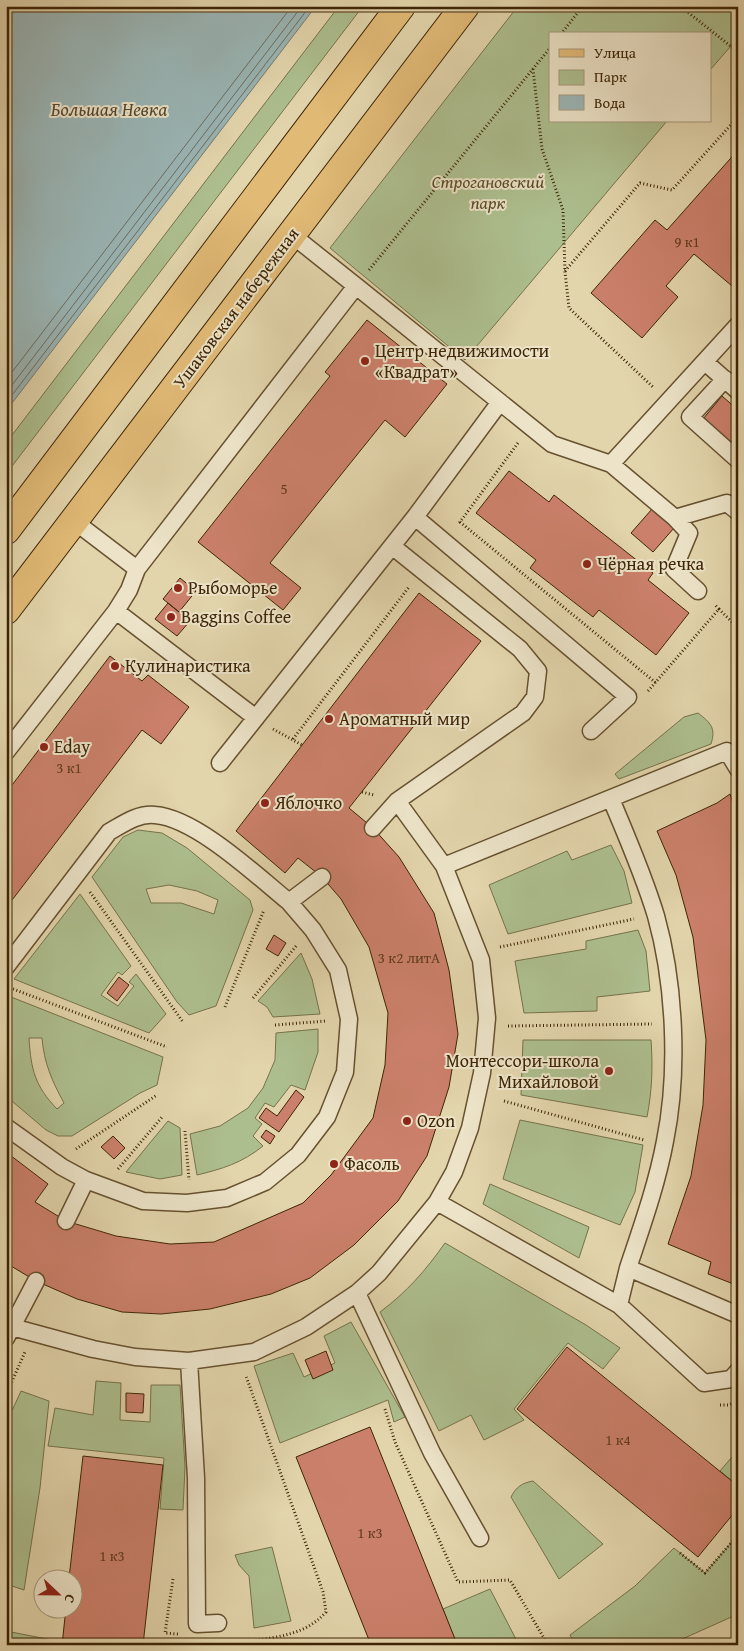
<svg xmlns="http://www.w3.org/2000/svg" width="744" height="1651" font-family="'Gentium Book Plus',serif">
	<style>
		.green { fill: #adbe8e; stroke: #76724a; fill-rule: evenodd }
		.water { fill: #9ab5b5; stroke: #757b6f }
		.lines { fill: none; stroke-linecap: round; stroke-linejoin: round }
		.shore { stroke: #6c6d5e; stroke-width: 1 }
		.building { fill: #cb806b; stroke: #3e2506 }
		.lane-casing { stroke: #67512f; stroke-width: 19 }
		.primary-casing { stroke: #3e2506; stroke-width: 30 }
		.path { stroke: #3e2506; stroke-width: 3; stroke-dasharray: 1 2.5; stroke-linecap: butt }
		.lane { stroke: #ece3c8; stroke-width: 16 }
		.primary { stroke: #e1ba76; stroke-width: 28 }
		.poi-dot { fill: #8f2418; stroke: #ece3c8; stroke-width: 2 }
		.labels { text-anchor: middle; stroke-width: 4; stroke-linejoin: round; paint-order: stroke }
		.number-label { font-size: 15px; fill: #613c1f }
		.park-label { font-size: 18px; font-style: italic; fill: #5a4b28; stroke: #ece3c8 }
		.street-label { font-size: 18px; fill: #3e2506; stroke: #ece3c8 }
		.poi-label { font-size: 18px; fill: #3e2506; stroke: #ece3c8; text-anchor: start }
		.water-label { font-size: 19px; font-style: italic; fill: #554932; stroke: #ece3c8 }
	</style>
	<rect width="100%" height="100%" fill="#e2d4ab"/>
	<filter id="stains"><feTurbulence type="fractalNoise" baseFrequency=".004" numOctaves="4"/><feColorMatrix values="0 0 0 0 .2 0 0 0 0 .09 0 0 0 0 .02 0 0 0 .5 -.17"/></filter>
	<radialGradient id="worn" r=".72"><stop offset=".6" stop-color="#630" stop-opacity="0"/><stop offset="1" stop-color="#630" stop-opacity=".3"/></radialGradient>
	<!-- green -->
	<path class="green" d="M339 6H363L6 474V443Z
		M518 6H738V38L710 70V34H550V121H667L465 360 330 248Z
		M698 713C711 723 716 728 711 744L619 779 615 774 684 717Z
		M138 830 162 833 187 848 250 900 253 910 216 1006 189 1015 177 1002 92 877 123 837ZM169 885 197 891 218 900 214 914 181 903H151L146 889Z
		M611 845 624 871 632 903 508 934 489 885 567 851 572 860Z
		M80 894 131 966 122 975 118 972 101 995 118 1006 134 986 129 982 136 974 166 1014 149 1033 14 979Z
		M638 930 646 951 650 991 597 997V1011L524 1013 515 961 586 949V941Z
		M301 953 312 979 320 1014 273 1017 267 1007 258 1001Z
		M6 995 163 1057 157 1085 140 1093 72 1136H58L46 1130 6 1096ZM29 1038H42C44 1063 52 1081 64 1103L57 1109C35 1086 31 1070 29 1038Z
		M318 1029V1052L305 1090 291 1085 274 1107 265 1103 255 1118 262 1124 253 1136 263 1146C242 1163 222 1169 197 1175L190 1134 220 1126 248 1108 263 1088 275 1060 276 1033Z
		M523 1040H651C653 1067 652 1091 647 1117L521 1095Z
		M520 1120 643 1145 635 1192 620 1225 503 1179Z
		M168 1121 180 1128 182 1175 160 1179 126 1172Z
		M490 1184 589 1227 579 1258 483 1204Z
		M445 1243 586 1325 620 1348 603 1369 568 1343 514 1409 524 1420 484 1440 471 1415 439 1431 380 1312C407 1292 426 1270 445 1243Z
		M351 1322 405 1417 394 1422 388 1400 280 1443 254 1366 293 1353 304 1377 335 1363 324 1336Z
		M96 1381 121 1383 120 1420 150 1422 151 1385H180L185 1467 183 1510 160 1509 164 1458 48 1446 55 1408 93 1415Z
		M21 1391 49 1401 40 1488 24 1590 6 1584V1424Z
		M738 1450V1486L720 1471Z
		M533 1481 603 1544 559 1579 511 1497C516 1487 522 1483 533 1481Z
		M738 1535V1614L669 1645H575L570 1635 635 1586 674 1548 705 1573Z
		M272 1547 291 1621 254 1628 249 1576 239 1565 235 1555Z
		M490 1589 519 1645H457L443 1609Z
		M6 1631 62 1642V1645H6Z"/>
	<!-- water -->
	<path class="water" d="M6 6H316L6 411Z"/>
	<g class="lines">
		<!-- shore -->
		<path class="shore" d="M6 380 292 6
			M6 393 302 6
			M6 403 310 6"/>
	</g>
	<!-- building -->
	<path class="building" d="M738 150V291L694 254 666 286 678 297 642 338 591 293 655 220 667 230Z
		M367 320 447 384 405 437 385 420 270 563 301 588 283 610 198 542 330 376 325 372Z
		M722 396 738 410V449L703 419Z
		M509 471 549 502 554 495 653 573 648 580 689 613 656 655 599 610 593 617 530 568 536 560 476 513Z
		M652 509 674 528 653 552 631 533Z
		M180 578 196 591 179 612 163 599Z
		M419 593 481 641 349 808 373 828 399 857 434 913 449 970 458 1034 449 1087 427 1156 398 1201 354 1245 310 1278 271 1294 210 1309 161 1314 122 1312 77 1299 36 1281 6 1263V1152L48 1184 35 1202 66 1221 116 1236 170 1244 214 1242 303 1203 331 1175 373 1118 385 1065 388 1013 369 947 341 899 322 877 298 858 285 873 236 831Z
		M168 603 190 621 177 636 155 619Z
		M110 656 142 681 148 675 189 707 161 744 142 730 6 908V793Z
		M730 794 738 819 736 1285 708 1274 711 1262 668 1244 691 1176 703 1105 706 1040 693 937 676 875 657 831 717 803Z
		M274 935 286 943 278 956 266 949Z
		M119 977 129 985 117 1001 107 993Z
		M296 1090 304 1097 279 1132 259 1118 266 1108 277 1116Z
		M266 1130 275 1136 270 1144 261 1137Z
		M113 1136 125 1148 114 1159 101 1147Z
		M567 1347 738 1486V1508L698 1557 517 1409Z
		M326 1351 333 1370 313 1379 305 1360Z
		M126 1393 144 1394 143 1413 126 1412Z
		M370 1427 457 1644 455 1645H371L296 1457Z
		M83 1456 163 1465 143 1645H62L66 1608H72V1578H69Z"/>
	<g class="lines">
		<defs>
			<path id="lane" d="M356 286 552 444 611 464 675 518 727 503 738 512
				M705 362 738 391
				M725 379 690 417 738 460
				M500 402 415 517 628 697 591 731
				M611 464 738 325
				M675 518 689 533 674 569 698 591
				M74 521 137 569
				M116 611 256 718
				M6 752 116 611 129 590 137 569 356 286 292 235
				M220 763 415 517
				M611 799C627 837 644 876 656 916 675 984 679 1072 665 1141 657 1184 642 1226 628 1268L738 1315
				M373 828 397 801 523 713 535 697 538 671 520 649 392 546
				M444 866 727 751 738 769
				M6 967 109 832C123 824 138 813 155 815 196 818 257 876 289 902
				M6 1127 62 1167 86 1180 143 1201 187 1203 227 1198 265 1182 298 1155 327 1117 345 1072 349 1019 338 970 313 930 289 902 322 877
				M437 1202 619 1305 704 1383 731 1379 738 1371
				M66 1221 86 1180
				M357 1293 432 1453 480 1538
				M619 1305 628 1268
				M12 1327 93 1349 135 1357 189 1361 254 1352 306 1327 357 1293 379 1273 437 1202 454 1172 470 1128 482 1073 487 1018 481 960 444 866 397 801
				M6 1338 36 1281
				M189 1361 196 1478 197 1624 218 1623"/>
			<path id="primary" d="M6 530 401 6
				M6 610 465 6"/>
		</defs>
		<!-- lane casing -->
		<use href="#lane" class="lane-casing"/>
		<!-- primary casing -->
		<use href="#primary" class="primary-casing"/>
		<!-- path -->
		<path class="path" d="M680 6 738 52
			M561 34 583 6
			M732 48 738 40
			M533 69 542 149 563 210 565 272 569 308 653 387
			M369 270 550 48
			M565 271 640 183 672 190 738 117
			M518 443 460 522 656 683
			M719 609 738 628
			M648 691 719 609 714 604
			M273 729 302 745
			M293 739 409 587
			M362 792 374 795
			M90 892 183 1022
			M500 947 634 919
			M13 989 167 1047
			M253 998 297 945
			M225 1007 264 910
			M275 1025 326 1021
			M508 1026 652 1024
			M504 1101 644 1140
			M185 1131 189 1180
			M76 1149 157 1095
			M118 1169 163 1116
			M6 1395 25 1352
			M720 1405H729L735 1402
			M385 1409 395 1442 458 1582 510 1580 548 1645
			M680 1553 705 1573 738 1535
			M173 1579 165 1633 178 1634
			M245 1642C275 1637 305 1636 326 1612L323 1592 246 1376"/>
		<!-- lane -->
		<use href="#lane" class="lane"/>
		<!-- primary -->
		<use href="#primary" class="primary"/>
	</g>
	<!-- markers -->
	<g class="poi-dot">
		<circle cx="365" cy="361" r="5"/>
		<circle cx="587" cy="564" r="5"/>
		<circle cx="178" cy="588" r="5"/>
		<circle cx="171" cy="617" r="5"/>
		<circle cx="115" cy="666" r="5"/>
		<circle cx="329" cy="719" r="5"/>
		<circle cx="44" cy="747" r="5"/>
		<circle cx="265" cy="803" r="5"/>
		<circle cx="609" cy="1071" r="5"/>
		<circle cx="407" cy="1121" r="5"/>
		<circle cx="334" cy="1164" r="5"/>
	</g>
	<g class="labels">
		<!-- number labels -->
		<g class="number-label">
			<text x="687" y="247">9 к1</text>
			<text x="284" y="494">5</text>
			<text x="69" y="773">3 к1</text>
			<text x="409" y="963">3 к2 литА</text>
			<text x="618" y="1445">1 к4</text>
			<text x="370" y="1538">1 к3</text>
			<text x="112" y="1561">1 к3</text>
		</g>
		<!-- park labels -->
		<g class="park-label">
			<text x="488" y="188">Строгановский<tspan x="488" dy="21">парк</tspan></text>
		</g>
		<!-- street labels -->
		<g class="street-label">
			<text transform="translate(236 308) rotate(-53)" y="6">Ушаковская набережная</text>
		</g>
		<!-- poi labels -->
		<g class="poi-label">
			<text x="375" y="357">Центр недвижимости<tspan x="375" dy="21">«Квадрат»</tspan></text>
			<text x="597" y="570">Чёрная речка</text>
			<text x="188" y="594">Рыбоморье</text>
			<text x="181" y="623">Baggins Coffee</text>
			<text x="125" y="672">Кулинаристика</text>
			<text x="339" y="725">Ароматный мир</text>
			<text x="54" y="753">Eday</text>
			<text x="275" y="809">Яблочко</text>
			<text x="599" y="1067" text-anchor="end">Монтессори-школа<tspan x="599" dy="21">Михайловой</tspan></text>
			<text x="417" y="1127">Ozon</text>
			<text x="344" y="1170">Фасоль</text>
		</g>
		<!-- water labels -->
		<g class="water-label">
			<text x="109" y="116">Большая Невка</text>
		</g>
	</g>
	<!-- margin -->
	<rect width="744" height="1651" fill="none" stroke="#e2d4ab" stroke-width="25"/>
	<rect x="8" y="8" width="729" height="1636" fill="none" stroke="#3e2506" stroke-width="2.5"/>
	<rect x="12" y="12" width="719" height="1626" fill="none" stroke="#3e2506"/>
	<!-- legend -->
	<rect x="549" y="32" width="162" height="90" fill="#ece3c8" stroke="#a6977a"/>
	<rect x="559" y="49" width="25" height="8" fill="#e1ba76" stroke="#a6977a"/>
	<text x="594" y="58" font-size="15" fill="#3e2506">Улица</text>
	<rect x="559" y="70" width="25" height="15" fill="#adbe8e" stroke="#a6977a"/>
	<text x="594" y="82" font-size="15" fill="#3e2506">Парк</text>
	<rect x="559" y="95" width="25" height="15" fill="#9ab5b5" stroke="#a6977a"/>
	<text x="594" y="108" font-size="15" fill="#3e2506">Вода</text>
	<!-- north arrow -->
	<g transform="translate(58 1594) rotate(112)"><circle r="24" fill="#ece3c8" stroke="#a6977a"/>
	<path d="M0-4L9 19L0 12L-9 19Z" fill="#8f2418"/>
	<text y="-8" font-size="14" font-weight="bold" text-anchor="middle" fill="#3e2506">С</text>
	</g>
	<rect width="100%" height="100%" filter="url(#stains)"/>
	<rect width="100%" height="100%" fill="url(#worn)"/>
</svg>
